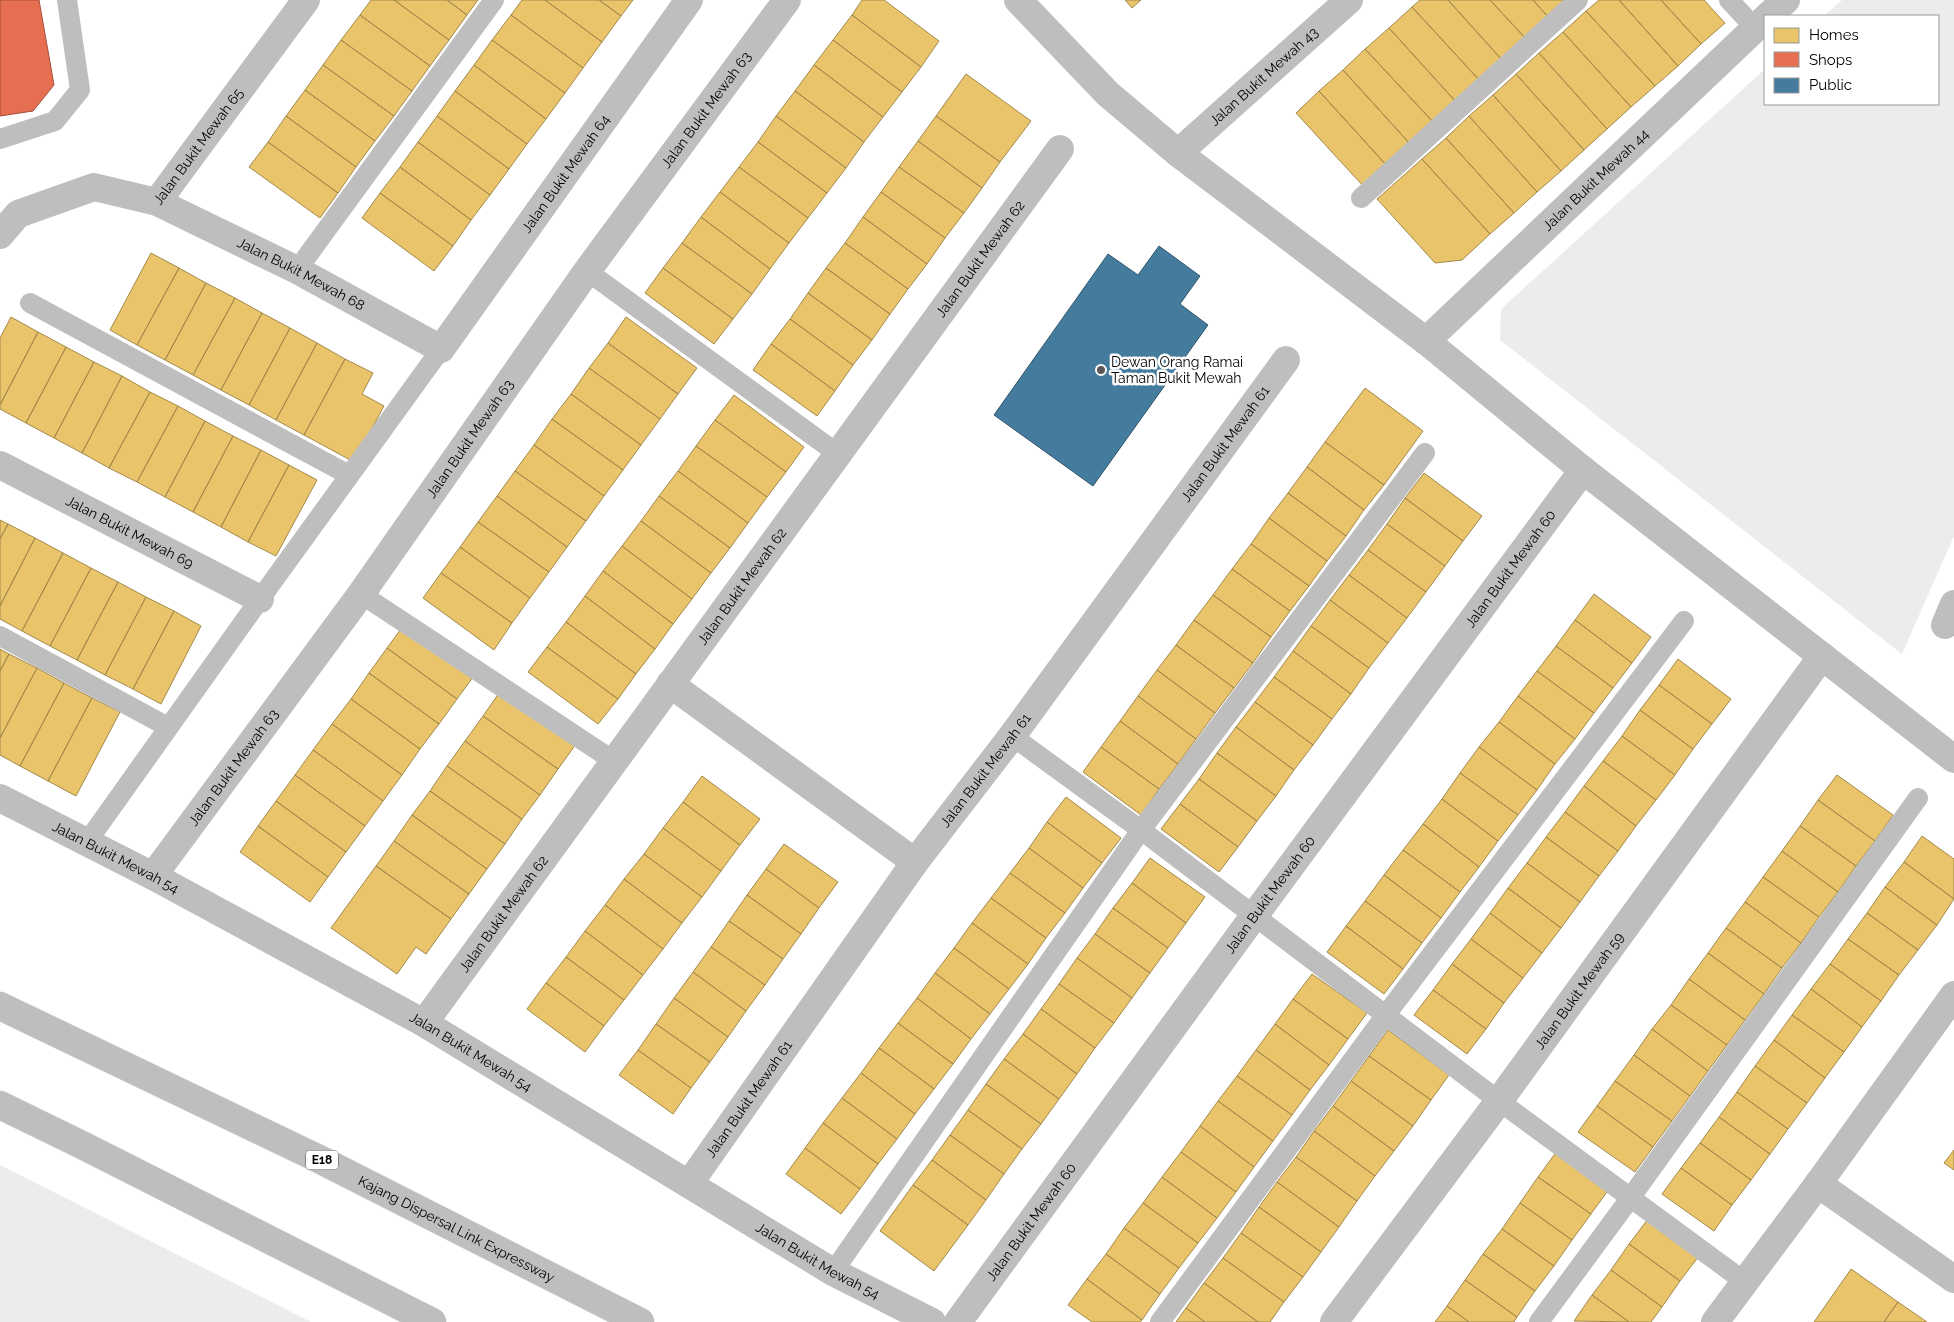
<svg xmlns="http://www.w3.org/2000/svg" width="1954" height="1322" font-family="Raleway,sans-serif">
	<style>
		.green { fill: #ececec }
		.homes { fill: #e9c46a; stroke: #a3894a }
		.shops { fill: #e76f51; stroke: #a24e39 }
		.public { fill: #457b9d; stroke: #30566e }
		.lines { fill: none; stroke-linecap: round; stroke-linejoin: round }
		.motorway-casing { stroke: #dbdbdb; stroke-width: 29 }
		.service { stroke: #bebebe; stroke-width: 20 }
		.minor { stroke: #bebebe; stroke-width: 28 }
		.motorway { stroke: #bebebe; stroke-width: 28 }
		.poi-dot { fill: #595959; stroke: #fff; stroke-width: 2 }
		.labels { text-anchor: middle; stroke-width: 5; stroke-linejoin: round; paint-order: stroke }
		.shield { fill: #fff; stroke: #4c4c4c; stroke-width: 1 }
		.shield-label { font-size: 12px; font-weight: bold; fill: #000 }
		.street-label { font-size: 14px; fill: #000; stroke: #fff }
		.poi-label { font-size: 14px; fill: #000; stroke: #fff; text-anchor: start }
	</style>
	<rect width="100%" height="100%" fill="#fff"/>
	<!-- green -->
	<path class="green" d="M1842 0H1954V536L1902 654 1500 340 1501 309 1765 69V104H1938V16H1824Z
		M0 1165 311 1322H0Z"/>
	<!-- homes -->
	<path class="homes" d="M371 0H394L449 40 430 66 360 15Z
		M394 0H447L467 15 449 40Z
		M447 0H478L467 15Z
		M522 0H545L602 42 583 68 511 15Z
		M545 0H599L621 16 602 42Z
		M599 0H633L621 16Z
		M862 0H884L939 41 921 67 852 15Z
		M1125 0H1141L1132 8Z
		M1420 0H1448L1503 61 1481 82 1412 7Z
		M1448 0H1490L1527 40 1503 61Z
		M1490 0H1533L1550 19 1527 40Z
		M1533 0H1571L1550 19Z
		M1599 0H1619L1678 66 1655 86 1586 11Z
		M1619 0H1661L1701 44 1678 66Z
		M1661 0H1704L1725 23 1701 44Z
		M1412 7 1481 82 1457 103 1389 28Z
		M1586 11 1655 86 1631 107 1563 32Z
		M360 15 430 66 412 91 341 40Z
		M511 15 583 68 565 93 492 40Z
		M852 15 921 67 902 92 833 40Z
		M1389 28 1457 103 1435 124 1365 49Z
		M1563 32 1631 107 1607 129 1539 53Z
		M341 40 412 91 394 116 323 65Z
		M492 40 565 93 546 119 474 65Z
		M833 40 902 92 883 117 814 65Z
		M1365 49 1435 124 1411 145 1343 70Z
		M1539 53 1607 129 1584 150 1516 74Z
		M323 65 394 116 375 141 305 90Z
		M474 65 546 119 527 144 455 91Z
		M814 65 883 117 864 142 795 91Z
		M1343 70 1411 145 1388 167 1319 91Z
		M966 74 1031 121 1000 162 936 116Z
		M1516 74 1584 150 1561 171 1493 95Z
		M305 90 375 141 356 167 286 116Z
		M455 91 527 144 509 169 437 116Z
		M795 91 864 142 846 168 776 116Z
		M1319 91 1388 167 1365 188 1296 113Z
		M1493 95 1561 171 1537 192 1469 116Z
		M286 116 356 167 338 193 268 142Z
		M437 116 509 169 490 195 418 142Z
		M776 116 846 168 827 193 758 142Z
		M936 116 1000 162 982 188 918 141Z
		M1469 116 1537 192 1514 213 1446 138Z
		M1446 138 1514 213 1490 234 1422 159Z
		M918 141 982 188 964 213 899 167Z
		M268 142 338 193 320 218 249 167Z
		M418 142 490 195 471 220 400 167Z
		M758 142 827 193 808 218 739 167Z
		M1422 159 1490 234 1462 260 1435 263 1377 199Z
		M400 167 471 220 453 246 380 193Z
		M739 167 808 218 789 243 720 192Z
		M899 167 964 213 945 238 881 192Z
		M720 192 789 243 770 269 701 217Z
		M881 192 945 238 927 264 863 217Z
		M380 193 453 246 434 271 362 218Z
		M701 217 770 269 752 294 682 243Z
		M863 217 927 264 908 289 845 243Z
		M682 243 752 294 733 319 663 268Z
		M845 243 908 289 890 314 826 268Z
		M151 253 179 268 137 345 110 330Z
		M179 268 206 283 165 360 137 345Z
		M663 268 733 319 714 344 645 293Z
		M826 268 890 314 872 340 808 293Z
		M206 283 235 298 193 375 165 360Z
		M808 293 872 340 853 365 790 319Z
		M235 298 262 313 221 390 193 375Z
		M262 313 290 328 249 405 221 390Z
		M11 317 38 332 0 405V338Z
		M626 317 697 368 678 394 608 343Z
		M790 319 853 365 835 391 771 344Z
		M290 328 317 343 276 420 249 405Z
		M38 332 66 347 26 423 0 409V405Z
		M317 343 345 359 304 435 276 420Z
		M608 343 678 394 660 419 589 368Z
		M771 344 835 391 817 416 753 370Z
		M66 347 94 362 54 438 26 423Z
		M345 359 373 373 362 394 384 406 354 462 304 435Z
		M94 362 122 376 82 453 54 438Z
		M589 368 660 419 641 445 571 394Z
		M122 376 150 392 109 468 82 453Z
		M1365 388 1423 431 1384 485 1325 442Z
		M150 392 178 406 137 482 109 468Z
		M571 394 641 445 623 470 552 419Z
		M734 395 804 447 786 472 715 420Z
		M178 406 205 421 165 497 137 482Z
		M552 419 623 470 604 496 534 445Z
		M715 420 786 472 767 497 696 446Z
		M205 421 233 436 193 512 165 497Z
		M233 436 261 450 221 527 193 512Z
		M1325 442 1384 485 1364 510 1307 467Z
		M534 445 604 496 586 521 515 471Z
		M696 446 767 497 748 523 678 471Z
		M261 450 289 465 248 542 221 527Z
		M289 465 317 480 276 556 248 542Z
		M1307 467 1364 510 1346 536 1288 493Z
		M515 471 586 521 567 547 497 496Z
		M678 471 748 523 730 548 659 496Z
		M1424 473 1482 516 1463 541 1405 498Z
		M1288 493 1346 536 1327 561 1269 518Z
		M497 496 567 547 549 572 478 522Z
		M659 496 730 548 711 573 641 521Z
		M1405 498 1463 541 1445 566 1387 524Z
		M1269 518 1327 561 1309 586 1251 544Z
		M0 520 8 524 0 539Z
		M641 521 711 573 692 599 622 546Z
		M478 522 549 572 530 598 460 547Z
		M8 524 35 538 0 606V539Z
		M1387 524 1445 566 1426 592 1368 550Z
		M35 538 63 553 22 631 0 619V606Z
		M1251 544 1309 586 1290 611 1232 569Z
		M622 546 692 599 673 624 603 571Z
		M460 547 530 598 512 623 441 573Z
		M1368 550 1426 592 1407 618 1349 575Z
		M63 553 91 568 50 646 22 631Z
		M91 568 118 582 77 660 50 646Z
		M1232 569 1290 611 1271 637 1213 595Z
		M603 571 673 624 655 649 585 596Z
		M441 573 512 623 494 650 423 598Z
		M1349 575 1407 618 1388 643 1330 600Z
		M118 582 146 597 105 675 77 660Z
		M1594 594 1651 637 1632 663 1575 620Z
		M1213 595 1271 637 1253 663 1194 620Z
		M585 596 655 649 636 674 566 622Z
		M146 597 174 611 133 689 105 675Z
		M1330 600 1388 643 1369 668 1311 626Z
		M174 611 201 626 161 704 133 689Z
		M1194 620 1253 663 1234 688 1176 645Z
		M1575 620 1632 663 1613 688 1556 646Z
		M406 622 476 673 457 699 387 648Z
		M566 622 636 674 618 699 547 647Z
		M1311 626 1369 668 1351 694 1293 651Z
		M1176 645 1234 688 1215 713 1157 670Z
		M1556 646 1613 688 1594 713 1537 671Z
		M547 647 618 699 598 724 528 672Z
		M387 648 457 699 439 724 369 673Z
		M0 649 9 654 0 671Z
		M1293 651 1351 694 1332 719 1274 677Z
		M9 654 37 668 0 738V671Z
		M1678 659 1731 699 1712 724 1659 685Z
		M37 668 64 683 20 766 0 755V738Z
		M1157 670 1215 713 1196 739 1138 696Z
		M1537 671 1594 713 1575 739 1518 696Z
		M369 673 439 724 420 749 351 699Z
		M1274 677 1332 719 1313 745 1255 702Z
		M64 683 92 698 48 781 20 766Z
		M1659 685 1712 724 1693 749 1640 710Z
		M504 686 579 740 558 769 483 716Z
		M1138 696 1196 739 1178 764 1120 721Z
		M1518 696 1575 739 1555 764 1499 722Z
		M92 698 120 712 76 796 48 781Z
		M351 699 420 749 402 775 332 724Z
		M1255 702 1313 745 1294 770 1236 727Z
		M1640 710 1693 749 1675 775 1622 736Z
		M483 716 558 769 540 795 465 741Z
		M1120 721 1178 764 1159 789 1101 747Z
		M1499 722 1555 764 1537 790 1479 747Z
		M332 724 402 775 383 801 313 750Z
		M1236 727 1294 770 1276 796 1217 753Z
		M1622 736 1675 775 1656 800 1603 761Z
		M465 741 540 795 522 819 447 766Z
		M1101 747 1159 789 1141 815 1083 772Z
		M1479 747 1537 790 1518 815 1460 773Z
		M313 750 383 801 365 826 295 775Z
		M1217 753 1276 796 1257 821 1199 779Z
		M1603 761 1656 800 1636 826 1584 786Z
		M447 766 522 819 505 844 430 791Z
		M1460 773 1518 815 1498 841 1442 799Z
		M295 775 365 826 346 852 276 801Z
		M1837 775 1893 815 1875 841 1818 800Z
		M702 776 760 819 740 845 683 802Z
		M1199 779 1257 821 1238 847 1180 804Z
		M1584 786 1636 826 1618 851 1565 812Z
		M430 791 505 844 487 869 412 815Z
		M1066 797 1121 838 1102 863 1047 822Z
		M1442 799 1498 841 1479 867 1423 824Z
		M1818 800 1875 841 1856 866 1800 826Z
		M276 801 346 852 328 877 258 826Z
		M683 802 740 845 721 871 663 828Z
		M1180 804 1238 847 1219 872 1161 829Z
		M1565 812 1618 851 1599 876 1546 837Z
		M412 815 487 869 469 894 394 841Z
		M1047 822 1102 863 1083 888 1029 848Z
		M1423 824 1479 867 1460 892 1403 850Z
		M258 826 328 877 310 902 240 852Z
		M1800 826 1856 866 1838 892 1782 851Z
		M663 828 721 871 702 897 644 854Z
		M1922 836 1954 859V899L1904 862Z
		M1546 837 1599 876 1580 902 1527 863Z
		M394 841 469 894 451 919 376 866Z
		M784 844 838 882 819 908 766 869Z
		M1029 848 1083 888 1065 913 1010 873Z
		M1403 850 1460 892 1441 918 1384 875Z
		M1782 851 1838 892 1819 917 1763 877Z
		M644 854 702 897 682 923 624 879Z
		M1150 858 1205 897 1186 923 1132 883Z
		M1904 862 1954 899 1937 925 1885 887Z
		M1527 863 1580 902 1561 928 1508 888Z
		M376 866 451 919 426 954 416 947 397 974 331 928Z
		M766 869 819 908 801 934 747 895Z
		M1010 873 1065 913 1046 938 991 898Z
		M1384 875 1441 918 1422 943 1365 901Z
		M1763 877 1819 917 1801 943 1745 902Z
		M624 879 682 923 663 949 605 905Z
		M1132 883 1186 923 1168 948 1113 908Z
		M1885 887 1937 925 1918 950 1867 913Z
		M1508 888 1561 928 1542 953 1490 913Z
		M747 895 801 934 783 959 729 921Z
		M991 898 1046 938 1028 964 972 923Z
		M1365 901 1422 943 1403 969 1346 926Z
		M1745 902 1801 943 1782 968 1726 928Z
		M605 905 663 949 643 975 585 931Z
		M1113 908 1168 948 1150 973 1095 934Z
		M1490 913 1542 953 1523 978 1471 939Z
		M1867 913 1918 950 1899 975 1848 939Z
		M729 921 783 959 765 985 711 947Z
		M972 923 1028 964 1009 989 954 948Z
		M1346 926 1403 969 1384 994 1327 952Z
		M1726 928 1782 968 1764 994 1708 953Z
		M585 931 643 975 624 1000 566 957Z
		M1095 934 1150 973 1132 998 1077 958Z
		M1471 939 1523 978 1504 1003 1452 964Z
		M1848 939 1899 975 1881 1001 1830 964Z
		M711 947 765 985 746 1011 693 972Z
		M954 948 1009 989 990 1014 935 973Z
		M1708 953 1764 994 1745 1020 1689 979Z
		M566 957 624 1000 604 1026 546 983Z
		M1077 958 1132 998 1114 1023 1059 984Z
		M1452 964 1504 1003 1486 1029 1433 990Z
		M1830 964 1881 1001 1862 1027 1811 989Z
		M693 972 746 1011 728 1037 674 998Z
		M935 973 990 1014 971 1039 917 998Z
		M1312 974 1367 1013 1348 1039 1293 999Z
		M1689 979 1745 1020 1727 1045 1671 1005Z
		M546 983 604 1026 585 1052 527 1009Z
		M1059 984 1114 1023 1095 1048 1041 1009Z
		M1811 989 1862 1027 1844 1052 1792 1015Z
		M1433 990 1486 1029 1467 1054 1414 1015Z
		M674 998 728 1037 710 1062 656 1024Z
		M917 998 971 1039 953 1064 898 1023Z
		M1293 999 1348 1039 1329 1065 1275 1024Z
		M1671 1005 1727 1045 1708 1071 1652 1029Z
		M1041 1009 1095 1048 1077 1074 1023 1034Z
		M1792 1015 1844 1052 1825 1078 1774 1040Z
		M898 1023 953 1064 934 1089 879 1048Z
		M656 1024 710 1062 691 1088 638 1050Z
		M1275 1024 1329 1065 1310 1090 1256 1050Z
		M1652 1029 1708 1071 1690 1096 1634 1055Z
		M1388 1030 1449 1075 1431 1100 1369 1056Z
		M1023 1034 1077 1074 1059 1099 1004 1059Z
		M1774 1040 1825 1078 1807 1103 1755 1066Z
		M879 1048 934 1089 915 1114 861 1073Z
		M638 1050 691 1088 673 1114 619 1075Z
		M1256 1050 1310 1090 1292 1115 1237 1076Z
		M1634 1055 1690 1096 1672 1121 1615 1081Z
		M1369 1056 1431 1100 1413 1126 1351 1081Z
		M1004 1059 1059 1099 1041 1124 986 1084Z
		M1755 1066 1807 1103 1788 1129 1737 1092Z
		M861 1073 915 1114 897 1139 842 1098Z
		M1237 1076 1292 1115 1273 1141 1218 1101Z
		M1351 1081 1413 1126 1394 1151 1333 1106Z
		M1615 1081 1672 1121 1653 1147 1597 1106Z
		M986 1084 1041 1124 1022 1149 968 1110Z
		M1737 1092 1788 1129 1770 1154 1719 1117Z
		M842 1098 897 1139 878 1164 823 1123Z
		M1218 1101 1273 1141 1254 1167 1200 1126Z
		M1333 1106 1394 1151 1375 1176 1314 1131Z
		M1597 1106 1653 1147 1635 1172 1578 1132Z
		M968 1110 1022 1149 1004 1174 950 1135Z
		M1719 1117 1770 1154 1751 1180 1700 1143Z
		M823 1123 878 1164 860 1189 805 1148Z
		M1200 1126 1254 1167 1236 1192 1181 1152Z
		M1314 1131 1375 1176 1357 1201 1296 1157Z
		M950 1135 1004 1174 986 1200 932 1160Z
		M1700 1143 1751 1180 1732 1205 1681 1168Z
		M805 1148 860 1189 841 1214 786 1174Z
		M1954 1150V1170L1944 1163Z
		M1557 1151 1609 1189 1591 1214 1538 1177Z
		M1181 1152 1236 1192 1217 1218 1162 1177Z
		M1296 1157 1357 1201 1339 1227 1277 1182Z
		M932 1160 986 1200 968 1225 913 1185Z
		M1681 1168 1732 1205 1714 1231 1662 1194Z
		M1162 1177 1217 1218 1198 1243 1143 1203Z
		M1538 1177 1591 1214 1572 1240 1520 1203Z
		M1277 1182 1339 1227 1321 1252 1259 1207Z
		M913 1185 968 1225 934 1271 880 1231Z
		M1143 1203 1198 1243 1179 1268 1124 1228Z
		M1520 1203 1572 1240 1554 1266 1502 1229Z
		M1259 1207 1321 1252 1303 1277 1241 1233Z
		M1648 1219 1699 1256 1680 1281 1629 1244Z
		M1124 1228 1179 1268 1160 1294 1106 1254Z
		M1502 1229 1554 1266 1535 1291 1483 1254Z
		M1241 1233 1303 1277 1284 1302 1223 1258Z
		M1629 1244 1680 1281 1662 1307 1611 1270Z
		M1106 1254 1160 1294 1142 1320 1087 1279Z
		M1483 1254 1535 1291 1517 1317 1465 1280Z
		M1223 1258 1284 1302 1270 1322H1258L1204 1283Z
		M1851 1269 1898 1302 1884 1322H1814Z
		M1611 1270 1662 1307 1651 1322H1629L1592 1295Z
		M1087 1279 1142 1320 1140 1322H1092L1068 1305Z
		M1465 1280 1517 1317 1514 1322H1469L1447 1306Z
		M1204 1283 1258 1322H1205L1186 1308Z
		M1592 1295 1629 1322 1574 1321Z
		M1898 1302 1927 1322H1884Z
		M1447 1306 1469 1322H1435Z
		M1186 1308 1205 1322H1176Z"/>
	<!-- shops -->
	<path class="shops" d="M0 0H39L54 85 33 111 0 116Z"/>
	<!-- public -->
	<path class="public" d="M1159 246 1200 276 1180 304 1208 325 1093 486 994 415 1108 254 1138 275Z"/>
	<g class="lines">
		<defs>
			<g id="motorway">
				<path id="s12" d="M0 1006 315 1157 640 1322"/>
				<path d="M0 1105 82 1145 432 1322"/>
			</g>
		</defs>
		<!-- motorway casing -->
		<use href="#motorway" class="motorway-casing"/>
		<!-- service -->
		<path class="service" d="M1729 0 1755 28
			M0 139 55 121 80 90 67 0
			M1361 198 1578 0
			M297 270 494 0
			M587 271 838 454
			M30 303 349 475
			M361 594 614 761
			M0 636 168 727
			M1012 736 1141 830 1499 1101 1745 1282
			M87 842 260 599 441 349
			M833 1272 1141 830 1425 453
			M1160 1322 1385 1016 1684 621
			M1539 1322 1631 1197 1918 798"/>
		<!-- minor -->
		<g class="minor">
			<path d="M1018 0 1108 94 1178 153 1426 341 1583 470 1954 759"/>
			<path d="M1768 16 1786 0"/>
			<path id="s1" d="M1178 153 1349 0"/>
			<path id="s2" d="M157 202 306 0"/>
			<path id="s3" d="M0 235 18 214 94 187 157 202 297 270 441 349 689 0"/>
			<path id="s4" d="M1426 341 1765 19"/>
			<path id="s5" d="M0 465 260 599"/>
			<path d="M1945 625 1954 604"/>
			<path d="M670 684 915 862"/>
			<path id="s6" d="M0 798 153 876 424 1023 833 1272 932 1322"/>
			<path id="s7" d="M153 876 361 594 587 271 787 0"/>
			<path id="s8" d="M424 1023 1060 149"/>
			<path id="s9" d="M689 1184 915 862 1012 736 1286 360"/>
			<path d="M1818 1184 1954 1279"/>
			<path id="s10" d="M958 1322 1254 916 1583 470"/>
			<path id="s11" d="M1334 1322 1499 1101 1822 656"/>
			<path d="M1715 1322 1818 1184 1954 995"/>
		</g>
		<!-- motorway -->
		<use href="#motorway" class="motorway"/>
	</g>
	<!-- markers -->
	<circle class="poi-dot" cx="1101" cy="370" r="5"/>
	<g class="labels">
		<!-- shield labels -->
		<rect class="shield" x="306" y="1150.5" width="32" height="19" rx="4"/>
		<g class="shield-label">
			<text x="322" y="1164">E18</text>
		</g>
		<!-- street labels -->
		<g class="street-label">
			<text dy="5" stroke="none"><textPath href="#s1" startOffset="115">Jalan Bukit Mewah 43</textPath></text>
			<text dy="5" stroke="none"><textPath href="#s7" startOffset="945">Jalan Bukit Mewah 63</textPath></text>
			<text dy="5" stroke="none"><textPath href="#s2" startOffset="69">Jalan Bukit Mewah 65</textPath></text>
			<text dy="5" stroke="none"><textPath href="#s3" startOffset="708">Jalan Bukit Mewah 64</textPath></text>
			<text dy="5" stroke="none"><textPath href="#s4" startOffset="234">Jalan Bukit Mewah 44</textPath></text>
			<text dy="5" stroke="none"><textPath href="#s8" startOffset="945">Jalan Bukit Mewah 62</textPath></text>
			<text dy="5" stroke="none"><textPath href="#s3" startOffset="334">Jalan Bukit Mewah 68</textPath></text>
			<text dy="5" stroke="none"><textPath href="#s7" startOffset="540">Jalan Bukit Mewah 63</textPath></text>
			<text dy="5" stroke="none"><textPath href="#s9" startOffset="914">Jalan Bukit Mewah 61</textPath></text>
			<text dy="5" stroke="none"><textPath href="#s5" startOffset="146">Jalan Bukit Mewah 69</textPath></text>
			<text dy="5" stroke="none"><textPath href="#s10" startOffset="934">Jalan Bukit Mewah 60</textPath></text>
			<text dy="5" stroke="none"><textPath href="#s8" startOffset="540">Jalan Bukit Mewah 62</textPath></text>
			<text dy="5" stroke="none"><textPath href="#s7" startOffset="135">Jalan Bukit Mewah 63</textPath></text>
			<text dy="5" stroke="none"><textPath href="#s9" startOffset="509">Jalan Bukit Mewah 61</textPath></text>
			<text dy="5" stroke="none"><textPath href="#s6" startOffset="130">Jalan Bukit Mewah 54</textPath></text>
			<text dy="5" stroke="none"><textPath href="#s10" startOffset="529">Jalan Bukit Mewah 60</textPath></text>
			<text dy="5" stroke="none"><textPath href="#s8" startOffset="135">Jalan Bukit Mewah 62</textPath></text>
			<text dy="5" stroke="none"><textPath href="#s11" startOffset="412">Jalan Bukit Mewah 59</textPath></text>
			<text dy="5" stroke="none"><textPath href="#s6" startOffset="535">Jalan Bukit Mewah 54</textPath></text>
			<text dy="5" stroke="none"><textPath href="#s9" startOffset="104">Jalan Bukit Mewah 61</textPath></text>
			<text dy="5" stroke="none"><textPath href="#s10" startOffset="124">Jalan Bukit Mewah 60</textPath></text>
			<text dy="5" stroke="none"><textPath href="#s12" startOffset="508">Kajang Dispersal Link Expressway</textPath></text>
			<text dy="5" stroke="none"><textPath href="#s6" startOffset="940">Jalan Bukit Mewah 54</textPath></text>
		</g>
		<!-- poi labels -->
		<g class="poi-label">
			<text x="1111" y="367">Dewan Orang Ramai<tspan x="1111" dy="16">Taman Bukit Mewah</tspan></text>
		</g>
	</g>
	<!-- legend -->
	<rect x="1764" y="15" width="175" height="90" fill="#ffffff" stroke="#999999"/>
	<rect x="1774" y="28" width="25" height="15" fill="#e9c46a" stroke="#999999"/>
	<text x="1809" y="40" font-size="15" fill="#000000">Homes</text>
	<rect x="1774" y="52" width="25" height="15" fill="#e76f51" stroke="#999999"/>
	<text x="1809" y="65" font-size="15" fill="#000000">Shops</text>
	<rect x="1774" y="78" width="25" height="15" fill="#457b9d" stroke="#999999"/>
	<text x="1809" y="90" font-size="15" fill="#000000">Public</text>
</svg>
